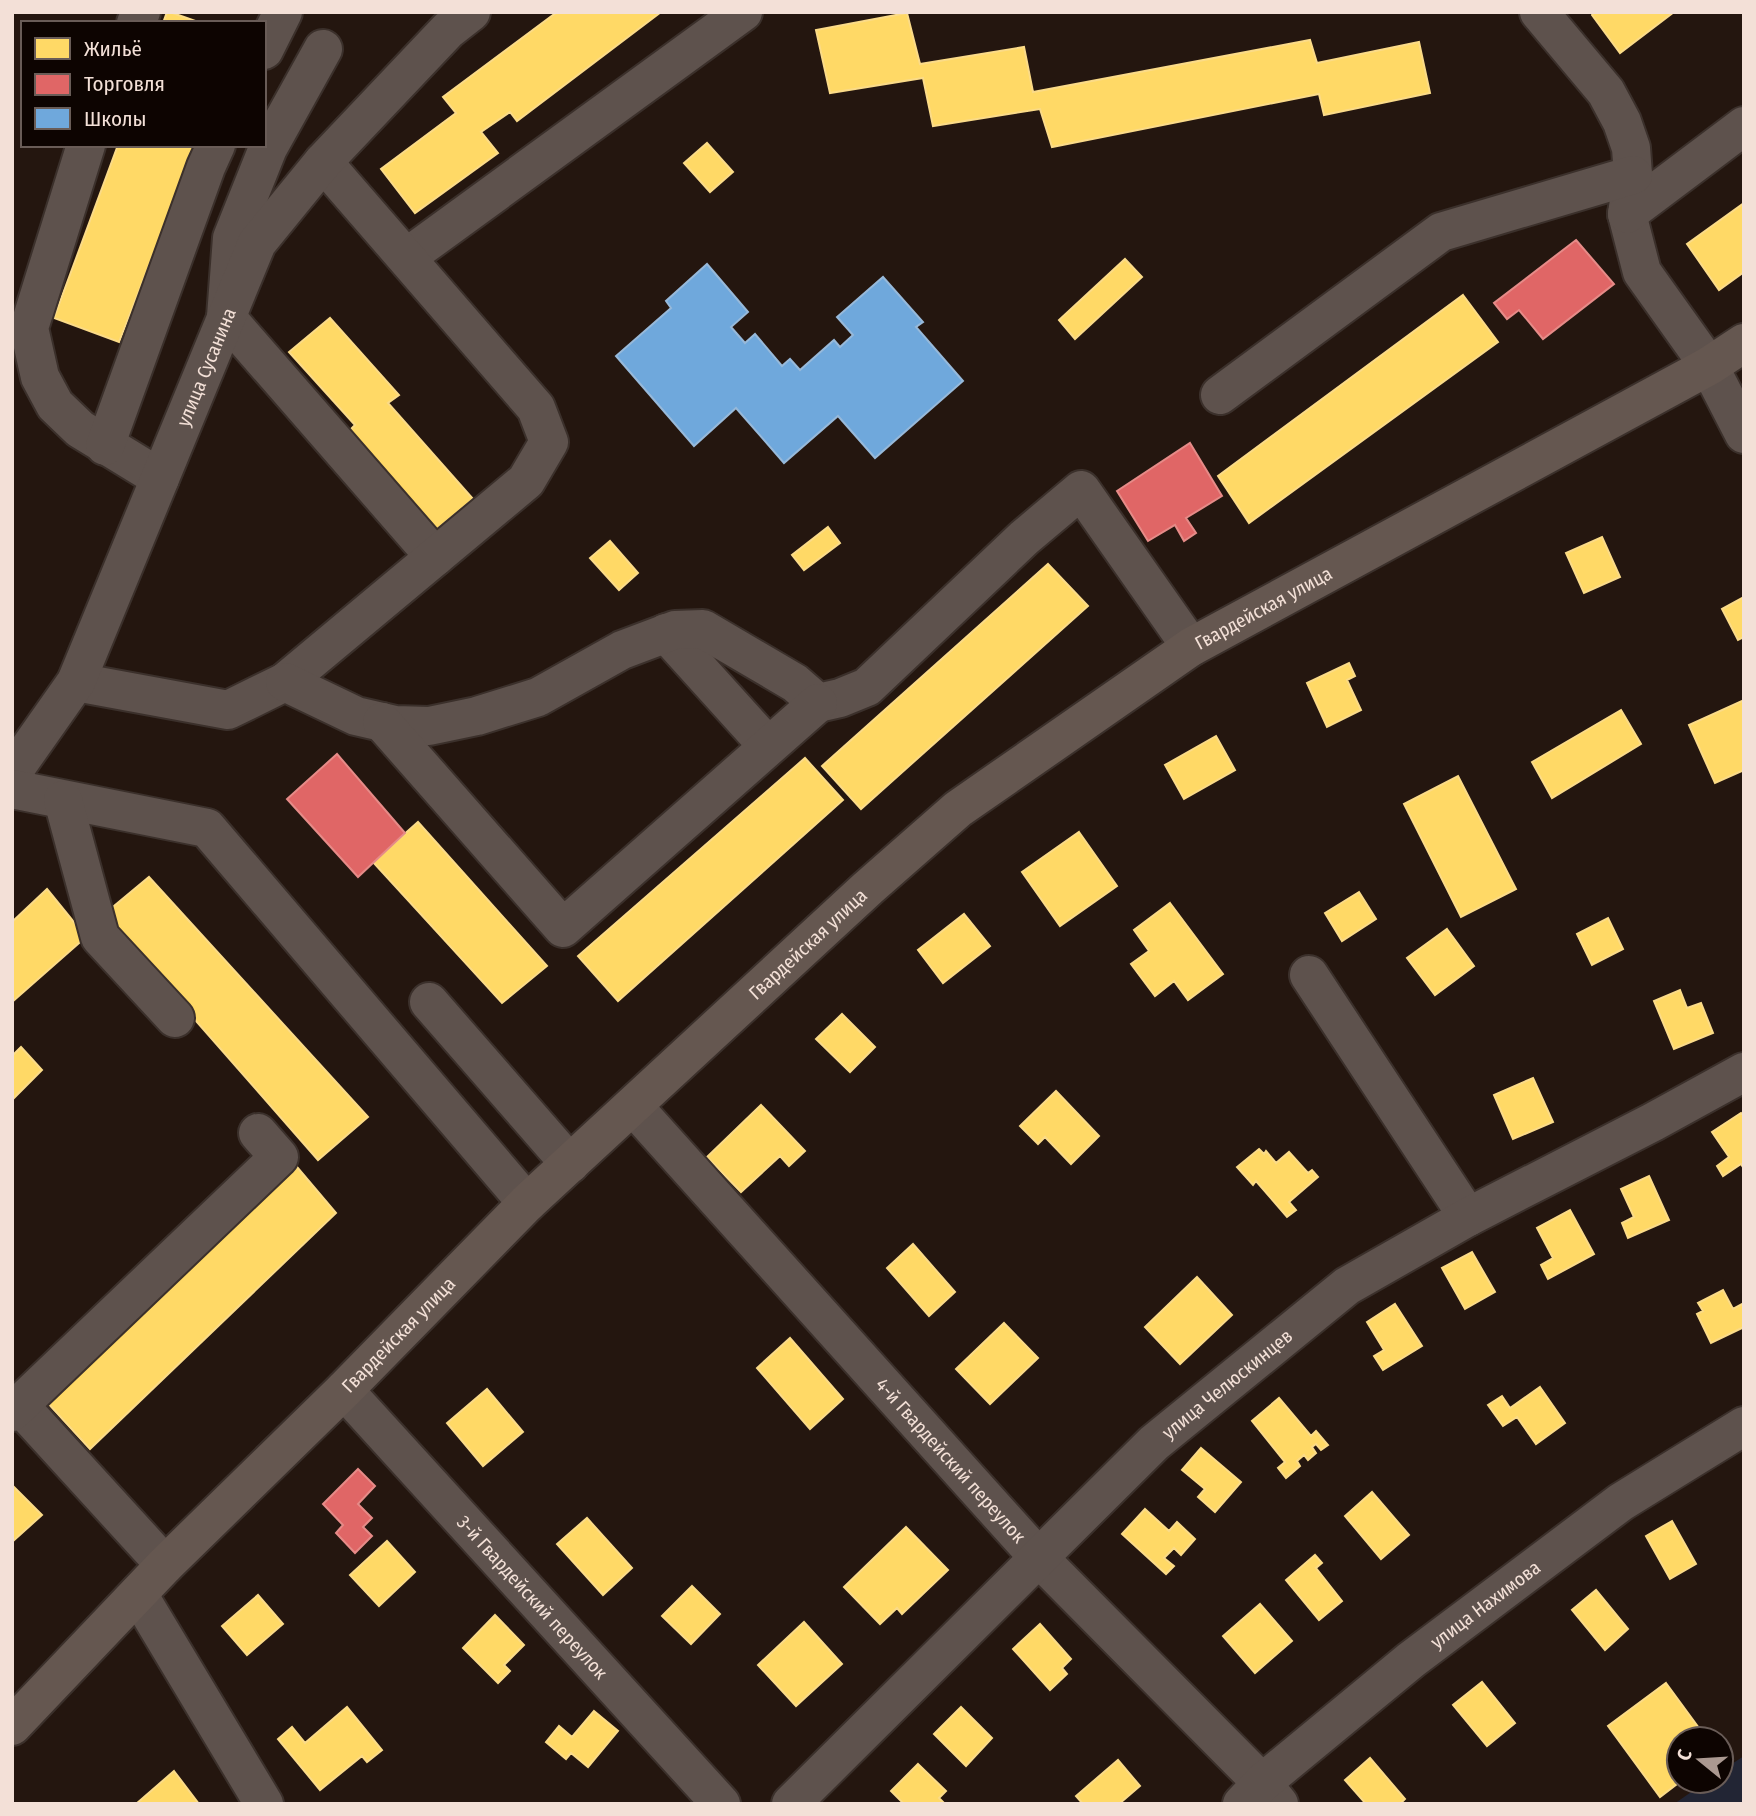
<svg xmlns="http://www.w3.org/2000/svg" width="1756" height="1816" font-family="'Fira Sans Condensed',sans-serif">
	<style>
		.green { fill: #222534 }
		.homes { fill: #ffd966; stroke: #fbdb88; stroke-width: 2 }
		.shops { fill: #e06666; stroke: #e68b88; stroke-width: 2 }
		.schools { fill: #6fa8dc; stroke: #97b9da; stroke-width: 2 }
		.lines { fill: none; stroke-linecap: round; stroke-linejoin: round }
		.minor-casing { stroke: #3b302b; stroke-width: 42 }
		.major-casing { stroke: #3b302b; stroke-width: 42 }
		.minor { stroke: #5e524d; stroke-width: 38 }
		.major { stroke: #655750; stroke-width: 38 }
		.labels { text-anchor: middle; stroke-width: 7; stroke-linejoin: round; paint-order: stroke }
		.street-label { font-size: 19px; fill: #f3e0d7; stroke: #0d0401 }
	</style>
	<rect width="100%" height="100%" fill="#24160f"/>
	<!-- green -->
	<path class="green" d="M1744 1756V1804H1674L1707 1781H1721V1771Z"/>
	<!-- homes -->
	<path class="homes" d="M167 12H170L201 23H163Z
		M557 12H661L517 121 510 112 481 132 498 153 415 213 381 169 456 113 443 97Z
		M1594 12H1674L1620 53 1592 15Z
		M907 13 920 64 1024 47 1033 92 1310 40 1317 63 1419 42 1430 93 1324 115 1319 94 1052 147 1040 109 933 126 923 78 830 93 816 30Z
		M707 143 733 172 710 192 684 163Z
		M118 145H196L119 342 54 318Z
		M1744 203V272L1719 290 1687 244Z
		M1125 259 1142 277 1075 339 1059 320Z
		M1463 295 1498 342 1249 523 1218 476Z
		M330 318 399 395 388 403 473 499 432 533 346 434 355 425 289 352Z
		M828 527 840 543 804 570 792 555Z
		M1602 537 1620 577 1584 593 1566 553Z
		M610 541 638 573 619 590 590 558Z
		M1048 564 1088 606 861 809 822 766Z
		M1744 597V637L1738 640 1722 609Z
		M1349 663 1355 676 1347 680 1361 710 1327 727 1307 683Z
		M1744 700V770L1715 783 1689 725Z
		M1621 710 1641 744 1552 798 1532 762Z
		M1216 736 1235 770 1184 799 1165 765Z
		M805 758 843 800 618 1001 578 956Z
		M1458 776 1516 889 1461 917 1404 804Z
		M418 822 547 966 502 1003 373 862Z
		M1079 832 1117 886 1060 926 1022 872Z
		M149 877 368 1117 318 1160 103 915Z
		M47 889 86 937 12 1002V922Z
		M1359 892 1376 919 1342 941 1325 913Z
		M1170 903 1223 974 1188 1000 1174 981 1155 996 1131 964 1149 951 1134 930Z
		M964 914 990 946 943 983 918 950Z
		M1608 918 1623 949 1592 965 1577 934Z
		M1447 929 1474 966 1435 995 1407 958Z
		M1680 990 1687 1008 1701 1003 1713 1033 1674 1049 1654 1001Z
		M842 1014 875 1047 850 1072 816 1039Z
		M21 1047 42 1070 12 1100V1056Z
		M1533 1078 1553 1122 1513 1139 1494 1095Z
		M1056 1091 1099 1136 1071 1164 1045 1137 1038 1144 1020 1126Z
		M761 1105 805 1151 789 1166 780 1156 741 1192 707 1157Z
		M1741 1113 1744 1116V1169L1741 1164 1723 1176 1717 1166 1729 1157 1712 1132Z
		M1259 1149 1264 1154 1266 1151 1276 1163 1289 1152 1308 1173 1312 1170 1318 1177 1289 1202 1296 1210 1287 1217 1256 1181 1253 1185 1237 1167Z
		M297 1167 336 1213 90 1449 45 1400Z
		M1649 1176 1669 1220 1628 1238 1622 1223 1634 1217 1621 1189Z
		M1570 1210 1594 1254 1548 1279 1541 1265 1553 1258 1537 1228Z
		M913 1244 955 1292 929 1316 887 1268Z
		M1472 1252 1495 1292 1465 1309 1442 1268Z
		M1197 1277 1232 1315 1180 1364 1145 1327Z
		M1723 1290 1733 1309 1744 1303V1327L1711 1343 1697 1314 1703 1311 1698 1303Z
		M1395 1304 1422 1346 1383 1370 1374 1356 1384 1350 1367 1322Z
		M1004 1323 1038 1358 990 1404 956 1369Z
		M790 1338 843 1399 810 1429 757 1368Z
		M1540 1387 1565 1423 1536 1444 1517 1417 1503 1426 1488 1405 1502 1396 1510 1408Z
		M487 1389 523 1432 483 1466 447 1423Z
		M1279 1398 1311 1436 1316 1431 1328 1445 1321 1450 1316 1444 1312 1447 1316 1453 1308 1460 1304 1455 1297 1461 1300 1466 1286 1478 1278 1468 1285 1462 1252 1421Z
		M1201 1448 1241 1482 1215 1512 1198 1497 1205 1489 1182 1470Z
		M12 1485 42 1515 12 1542Z
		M1372 1492 1409 1535 1381 1559 1345 1516Z
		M1145 1509 1169 1531 1177 1522 1195 1539 1181 1555 1174 1548 1164 1558 1174 1566 1166 1574 1122 1534Z
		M587 1518 632 1568 603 1595 557 1544Z
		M1672 1521 1696 1564 1670 1579 1646 1536Z
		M906 1527 948 1570 902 1614 897 1608 880 1624 844 1587Z
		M387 1541 415 1572 379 1606 350 1575Z
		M1315 1555 1322 1563 1316 1568 1342 1601 1319 1620 1286 1580Z
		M692 1586 720 1614 691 1644 662 1616Z
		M1596 1590 1628 1629 1605 1650 1572 1610Z
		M258 1595 283 1624 247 1655 222 1626Z
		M1260 1604 1292 1641 1255 1673 1223 1636Z
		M495 1615 524 1645 504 1665 510 1671 498 1683 463 1648Z
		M804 1622 842 1664 796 1706 758 1665Z
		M1040 1624 1071 1659 1062 1668 1067 1674 1050 1690 1013 1649Z
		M1482 1682 1515 1723 1487 1746 1453 1705Z
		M1666 1683 1707 1739H1679V1781H1681L1660 1797 1608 1726Z
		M347 1707 382 1750 367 1762 362 1756 320 1790 278 1739 292 1727 305 1743Z
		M961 1707 992 1738 966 1766 934 1734Z
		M594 1711 618 1731 588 1767 571 1753 566 1759 546 1742 559 1726 572 1737Z
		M1370 1758 1405 1799 1400 1804H1366L1345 1780Z
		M1118 1760 1140 1786 1119 1804H1083L1076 1796Z
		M918 1764 946 1791 939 1798 945 1804H904L891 1791Z
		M174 1771 199 1804H136Z"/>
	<!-- shops -->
	<path class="shops" d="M1576 240 1614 284 1543 339 1519 310 1507 319 1494 303Z
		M1190 443 1222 496 1186 518 1196 533 1184 541 1175 525 1148 541 1117 491Z
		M337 754 405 833 358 877 287 799Z
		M358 1469 375 1486 358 1504 372 1518 363 1527 372 1536 355 1553 336 1533 343 1525 323 1504Z"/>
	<!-- schools -->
	<path class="schools" d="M707 264 748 312 731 327 745 343 755 334 782 366 790 359 800 370 834 340 840 347 853 335 837 317 883 277 923 322 916 327 963 381 875 458 838 416 784 463 736 408 694 446 616 356 671 308 666 301Z"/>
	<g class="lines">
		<defs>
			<g id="minor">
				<path d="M1539 12 1606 92 1622 122 1631 148 1633 175 1627 214 1642 272 1709 366 1744 434"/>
				<path d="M136 23 141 12"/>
				<path d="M323 49 268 148 232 238 226 317 435 557"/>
				<path d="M264 50 283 12"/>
				<path d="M86 145 29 328 40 377 55 405 80 429 160 478"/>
				<path d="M1627 214 1744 126"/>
				<path d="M407 257 743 12"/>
				<path d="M1220 395 1441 232 1633 175"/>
				<path d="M105 446 206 167 216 145"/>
				<path d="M666 633 768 746"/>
				<path d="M76 682 228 710 285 682 526 481 549 442 536 408 323 162"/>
				<path d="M285 682 356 716 395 725 429 726 477 716 538 697 622 650 675 630 703 629 795 683 818 703 840 698 867 687 1024 538 1081 490 1191 647"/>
				<path d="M382 722 563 928 818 703"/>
				<path id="s1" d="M12 773 76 682 257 243 323 162 448 30 471 12"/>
				<path d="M12 789 207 828 527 1203"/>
				<path d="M63 800 100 937 175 1018"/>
				<path d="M1309 975 1468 1217"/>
				<path d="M429 1002 570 1164"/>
				<path id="s2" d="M633 1106 1039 1558 1262 1783 1279 1804"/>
				<path id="s3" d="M344 1390 721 1804"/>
				<path d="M19 1405 165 1565"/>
				<path d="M12 1412 279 1157 258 1133"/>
				<path d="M138 1594 264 1804"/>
				<path id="s4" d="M791 1804 1154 1443 1347 1286 1468 1217 1653 1122 1744 1072"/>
				<path id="s5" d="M1242 1804 1262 1783 1411 1660 1621 1502 1744 1426"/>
			</g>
			<g id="major">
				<path id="s6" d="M12 1726 165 1565 344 1390 527 1203 868 888 958 809 1191 647 1709 366 1744 343"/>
			</g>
		</defs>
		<!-- minor casing -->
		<use href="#minor" class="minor-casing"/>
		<!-- major casing -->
		<use href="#major" class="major-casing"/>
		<!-- minor -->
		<use href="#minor" class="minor"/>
		<!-- major -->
		<use href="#major" class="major"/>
	</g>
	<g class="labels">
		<!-- street labels -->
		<g class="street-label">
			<text dy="7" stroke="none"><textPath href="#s1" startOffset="452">улица Сусанина</textPath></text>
			<text dy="7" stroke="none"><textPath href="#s6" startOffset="1684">Гвардейская улица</textPath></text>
			<text dy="7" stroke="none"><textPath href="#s6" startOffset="1116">Гвардейская улица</textPath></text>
			<text dy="7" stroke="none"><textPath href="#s6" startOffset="550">Гвардейская улица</textPath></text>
			<text dy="7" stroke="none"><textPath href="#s4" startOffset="606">улица Челюскинцев</textPath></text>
			<text dy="7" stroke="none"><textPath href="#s2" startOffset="476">4-й Гвардейский переулок</textPath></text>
			<text dy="7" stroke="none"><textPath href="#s3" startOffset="280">3-й Гвардейский переулок</textPath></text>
			<text dy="7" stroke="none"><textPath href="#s5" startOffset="315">улица Нахимова</textPath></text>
		</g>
	</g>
	<!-- border -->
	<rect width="1756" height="1816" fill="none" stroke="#f3e0d7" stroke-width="28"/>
	<!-- legend -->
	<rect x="21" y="21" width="245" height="126" fill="#0d0401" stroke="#695c57" stroke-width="2"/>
	<rect x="35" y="38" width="35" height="21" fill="#ffd966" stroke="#695c57" stroke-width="2"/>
	<text x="84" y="56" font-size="21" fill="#f3e0d7">Жильё</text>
	<rect x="35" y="74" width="35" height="21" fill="#e06666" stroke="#695c57" stroke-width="2"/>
	<text x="84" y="91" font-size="21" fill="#f3e0d7">Торговля</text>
	<rect x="35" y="108" width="35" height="21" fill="#6fa8dc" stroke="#695c57" stroke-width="2"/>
	<text x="84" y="126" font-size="21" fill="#f3e0d7">Школы</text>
	<!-- north arrow -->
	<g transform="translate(1700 1760) rotate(288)"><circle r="33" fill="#0d0401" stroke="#695c57" stroke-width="2"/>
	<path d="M0-5L12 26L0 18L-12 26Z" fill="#ab9991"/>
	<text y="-10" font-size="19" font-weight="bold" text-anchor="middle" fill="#f3e0d7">С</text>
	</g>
</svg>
